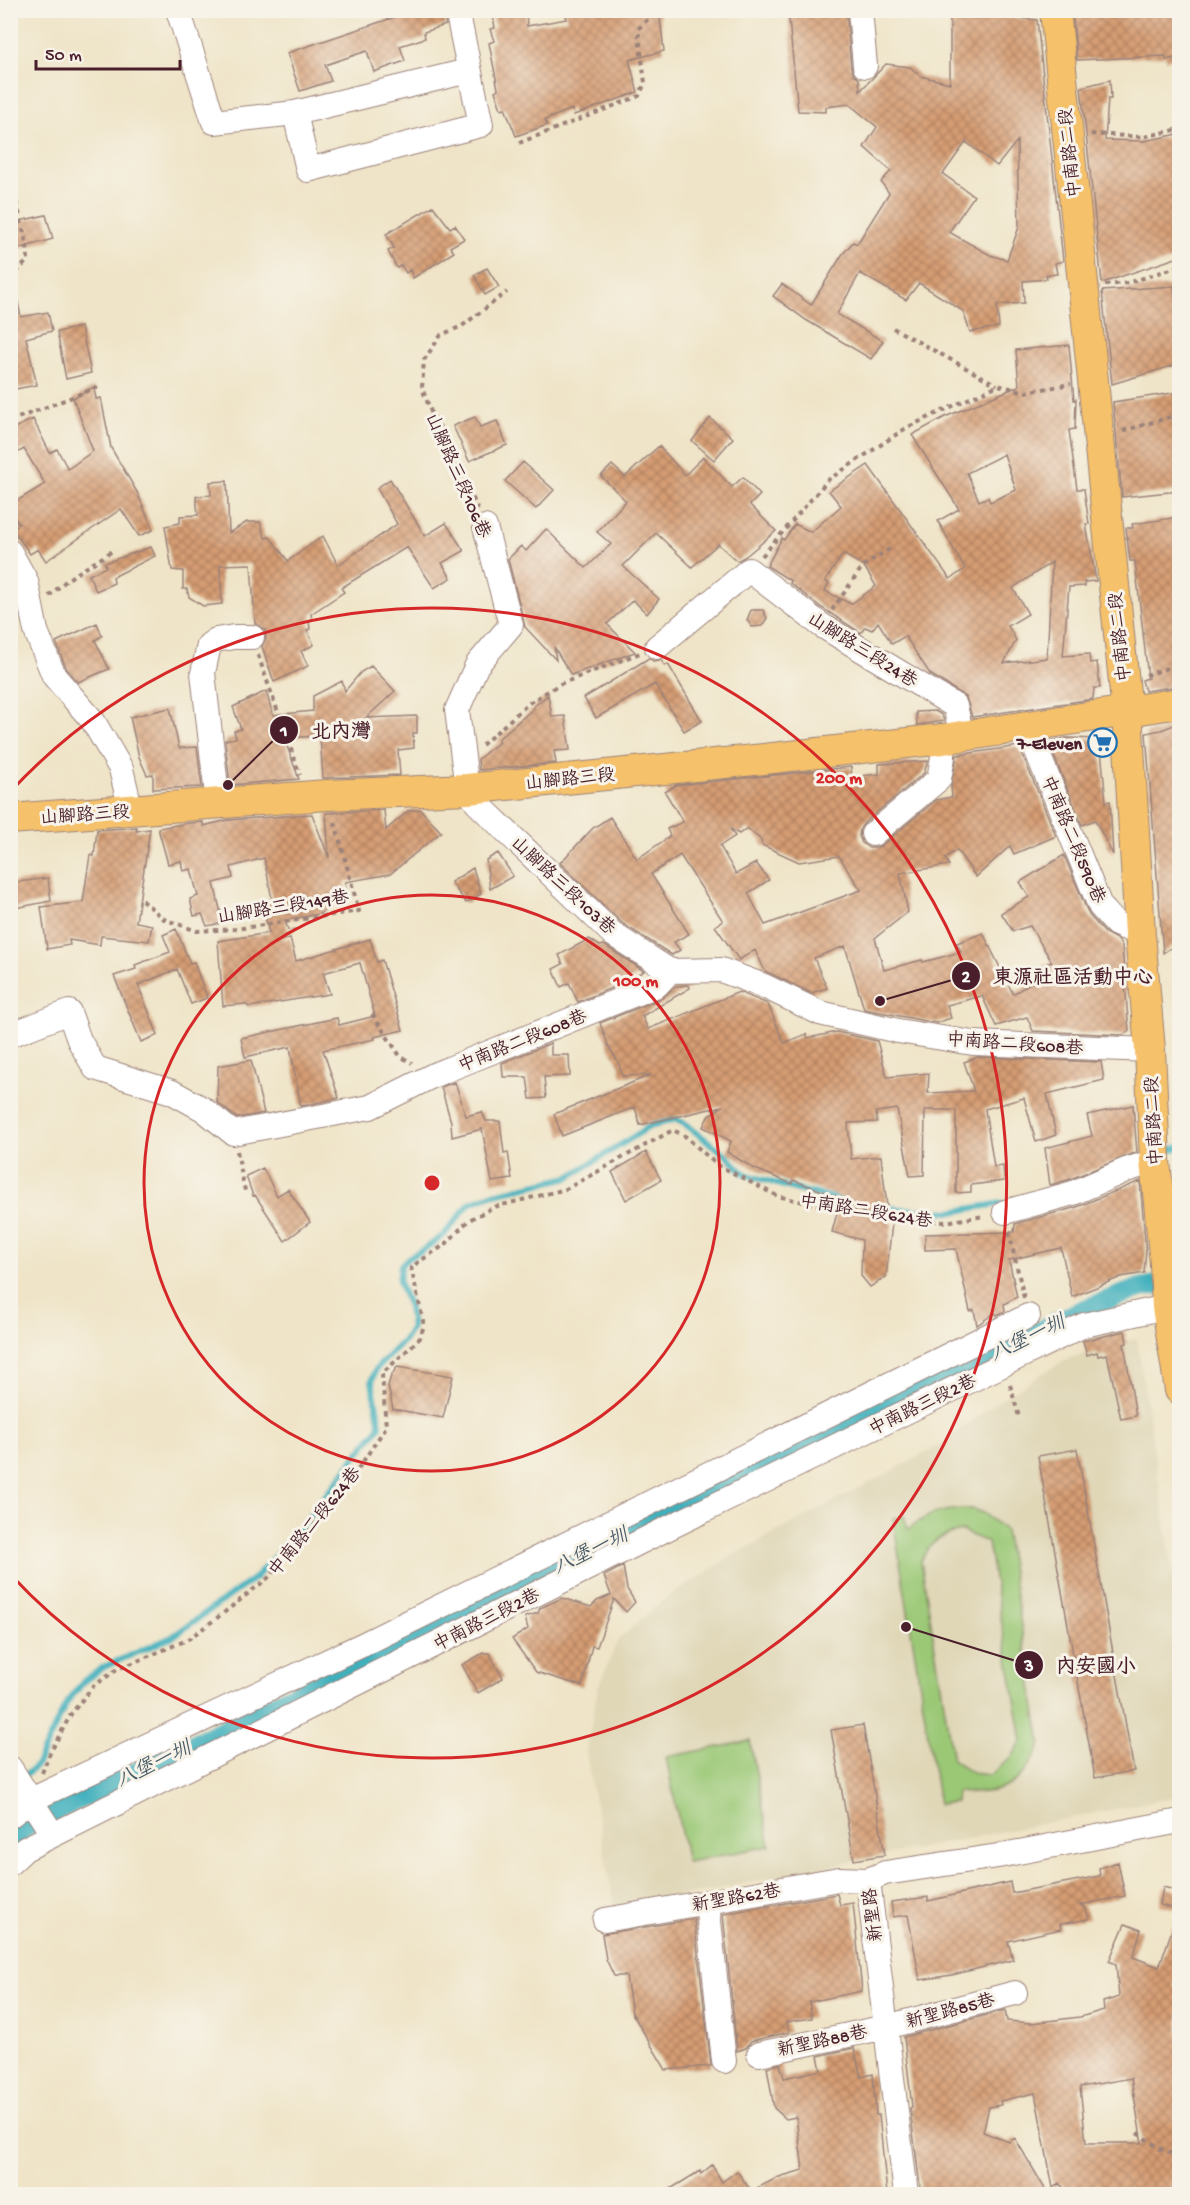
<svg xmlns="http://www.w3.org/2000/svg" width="1190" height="2205" font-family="'Gochi Hand','LXGW WenKai TC',sans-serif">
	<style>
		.built { fill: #e0d7b7 }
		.garden { fill: #9ac875; stroke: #727450; stroke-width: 1.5; fill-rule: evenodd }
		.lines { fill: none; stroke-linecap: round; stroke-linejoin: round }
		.stream { stroke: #41b0bd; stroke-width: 6 }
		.canal { stroke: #41b0bd; stroke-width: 20 }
		.building { fill: url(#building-cross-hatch); fill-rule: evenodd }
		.minor-casing { stroke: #9c8279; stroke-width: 26 }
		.major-casing { stroke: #9c8279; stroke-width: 32 }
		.path { stroke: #9c8279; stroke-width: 4; stroke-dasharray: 4.5 4.5; stroke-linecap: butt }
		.minor { stroke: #fff; stroke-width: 24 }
		.major { stroke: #f5c16b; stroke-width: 30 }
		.ring { fill: none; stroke: #d62828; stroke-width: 3 }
		.labels { text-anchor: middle; stroke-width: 6; stroke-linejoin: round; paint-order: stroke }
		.street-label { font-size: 18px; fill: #4a1f2b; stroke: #f7f3e8 }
		.poi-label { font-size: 18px; font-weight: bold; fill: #4a1f2b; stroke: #f7f3e8; text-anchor: end }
		.water-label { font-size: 20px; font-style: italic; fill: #465965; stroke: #f7f3e8 }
		.centre { fill: #d62828; stroke: #f7f3e8; stroke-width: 3 }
		.ring-label { font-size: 18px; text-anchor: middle; font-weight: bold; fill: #d62828; stroke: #f7f3e8; stroke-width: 6; stroke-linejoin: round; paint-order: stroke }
		.leader { fill: none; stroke: #4a1f2b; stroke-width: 2 }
		.callout-dot { fill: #4a1f2b; stroke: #f7f3e8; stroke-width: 2 }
		.mark-label { font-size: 18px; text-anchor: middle; font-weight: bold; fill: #fff }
		.callout-label { font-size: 20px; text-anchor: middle; font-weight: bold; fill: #4a1f2b; stroke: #f7f3e8; stroke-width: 6; stroke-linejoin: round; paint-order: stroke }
	</style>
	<defs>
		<pattern id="building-cross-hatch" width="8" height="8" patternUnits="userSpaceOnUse" patternTransform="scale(1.5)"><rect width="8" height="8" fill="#d59d73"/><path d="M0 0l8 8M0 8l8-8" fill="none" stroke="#af7f5f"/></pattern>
	</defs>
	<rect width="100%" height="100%" fill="#f7f3e8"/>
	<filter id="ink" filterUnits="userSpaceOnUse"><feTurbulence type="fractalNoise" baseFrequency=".0167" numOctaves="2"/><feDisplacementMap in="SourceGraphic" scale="12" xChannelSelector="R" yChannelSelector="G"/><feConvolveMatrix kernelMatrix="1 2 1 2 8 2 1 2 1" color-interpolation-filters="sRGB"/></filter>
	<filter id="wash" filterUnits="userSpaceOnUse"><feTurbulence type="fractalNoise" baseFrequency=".008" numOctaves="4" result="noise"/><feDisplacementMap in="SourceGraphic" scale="24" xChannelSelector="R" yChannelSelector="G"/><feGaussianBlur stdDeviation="1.35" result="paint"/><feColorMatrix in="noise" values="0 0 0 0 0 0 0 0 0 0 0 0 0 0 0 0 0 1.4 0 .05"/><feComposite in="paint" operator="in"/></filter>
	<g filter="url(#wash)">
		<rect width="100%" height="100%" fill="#efe4c7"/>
		<!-- built -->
		<path class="built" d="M1137 1338 1179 1613V1796L615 1910 586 1754 598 1687 618 1640 662 1601 733 1555 940 1445 995 1403 1066 1359Z"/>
		<!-- garden -->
		<path class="garden" d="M972 1509 983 1513 1005 1530 1041 1744C1022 1786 1003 1796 957 1792L956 1802 939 1804 893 1519 904 1516 908 1529C929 1512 945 1509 972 1509ZM962 1531 988 1543 1022 1740 1012 1757 990 1775 972 1773 953 1760 921 1561C928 1543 943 1534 962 1531Z
			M750 1741 770 1846 687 1862 666 1757Z"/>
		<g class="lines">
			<!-- stream -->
			<path class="stream" d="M1163 1152 1180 1147
				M881 1208 951 1212 1002 1203
				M21 1779 36 1766 67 1702 85 1680 104 1667 172 1637 256 1577 301 1527 380 1426 372 1381 376 1369 404 1340 412 1327 409 1307 399 1282 401 1265 408 1258 423 1250 444 1235 470 1203 494 1194 569 1177 649 1127 675 1119 685 1124 726 1155 745 1174 797 1190 848 1201"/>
			<!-- canal -->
			<path class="canal" d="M10 1841 31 1823 1082 1310 1140 1288 1177 1281"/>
		</g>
		<g id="blocks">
			<!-- building -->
			<path class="building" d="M416 10H443L446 25 424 32 425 38 400 46 405 61 374 72 367 51 325 65 331 81 300 91 287 53Z
				M492 10H526L527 26 567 19 564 10H659L664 51 629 60 638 92 574 115 572 109 545 120 547 125 516 136 505 108 501 109 495 91 498 89 489 43 494 41 490 29 495 28Z
				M788 10H846L851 67 854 75 859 79 860 91 886 64 910 67 920 76 950 83V17L983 18V14L1037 20 1063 261 1055 263 1057 274 1046 275 1047 279 1023 281 1024 303 997 305 999 327 970 332 963 311 919 283 906 300 860 273 837 314 883 341 871 359 806 320 773 296 782 284 811 305 842 255 853 242 857 244 889 193 881 182 891 171 864 147 877 127 849 104 826 107V112L798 111ZM1017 141 1019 227 1007 260 990 255 949 232 974 196 943 174 966 142 997 166Z
				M1072 10H1179V57L1166 60V56L1077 60Z
				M1110 80 1111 99H1108L1105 140 1144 141 1179 134V257L1102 283 1081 87Z
				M433 206 450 228 455 225 464 239 450 247 454 252 413 278 410 270 406 273 401 265 397 268 388 251 394 248 386 234Z
				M46 215 53 239 10 251V223Z
				M487 268 499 287 485 295 474 275Z
				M1174 286 1176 311 1179 310V364L1112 384 1102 291Z
				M17 298 21 317 48 312 52 331 26 338 37 385 10 390V299Z
				M81 327 91 373 66 379 57 332Z
				M1069 345 1074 400 1076 399 1075 429 1069 430 1077 489H1084L1089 524H1086L1096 581 1084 582 1085 586 1069 587 1063 656 1089 654 1090 663 1097 662 1100 688H1094L1093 699 972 717 966 697 930 674 905 636 892 644 878 622 872 630 865 627 861 633 822 608 790 583 791 581 767 566 782 538 784 540 795 524 811 532 841 506 829 491 868 465 950 579 965 569 938 521 959 509 912 435 945 417 1019 386 1016 350ZM1004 454 1016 490 990 502 988 497 979 501 967 473ZM843 554 864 566 876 586 851 604 825 591 829 583 825 581ZM1052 562 1047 658 1004 663 1016 640 1008 626 1028 614 1013 588Z
				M94 387 96 399 101 398 111 448 137 492 153 530 139 536 121 509 46 561 38 549 30 554 13 530 19 524 10 510V505L45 484 24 449 10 457V430L33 419 50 453 57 449 68 469 93 451 73 398Z
				M1179 392V491L1122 497 1113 402Z
				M475 417 480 427 497 421 507 445 469 461 453 426Z
				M710 418 733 438 714 460 692 441Z
				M659 446 685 475 703 457 732 487 743 477 760 495 750 505 776 531 746 556 737 561 718 544 692 567 656 533 623 566 659 599 647 614 633 600 607 624 635 652 571 675 554 647 556 660 525 627 508 559 521 546 526 551 546 529 586 568 611 544 597 532 626 501 601 476 612 465 625 477Z
				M523 462 554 490 536 509 505 481Z
				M390 479 425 536 446 523 464 551 442 563 451 578 434 588 407 547 341 588 344 592 311 614 312 619 309 621 310 629 307 630 314 645 301 651 308 666 274 682 262 646 266 638 265 630 255 623 251 564 220 565 222 604 203 606 189 597 187 589H183V571L172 570 165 526 180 523V516L198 515 196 496 211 495 210 482 227 481 229 533 247 522H260L265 538 270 537 288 561 323 536 338 565 397 524 377 488Z
				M1179 517V686L1145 691 1142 680 1148 678 1135 561H1130L1126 528H1133L1132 524Z
				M151 547 155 556 113 577 114 583 96 591 89 575 106 567 105 563Z
				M751 610H763L767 618 762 626 752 627 747 620Z
				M97 623 102 636 95 640 109 669 78 682 66 668 56 642Z
				M649 658 653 661 661 660 665 666 668 664 702 721 684 731 655 684 596 718 584 698Z
				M371 666 395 691 366 718 417 716V733H413L414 748 398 750 400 775 323 778 320 736 284 738 299 779 230 785 225 740 236 738 234 731 241 729 233 707 266 691 273 715 313 711V696L342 681 345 691 361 672Z
				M548 695 552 717 565 716 570 750 554 751 556 763 479 770 478 759 499 742 498 739 534 708V706Z
				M170 708 179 748 197 747 202 787 153 789V774L147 775 139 757 130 717Z
				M935 711 942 715 944 721 917 725 916 712Z
				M1179 723V942L1163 953 1146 733 1161 730Z
				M1067 738 1100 739 1106 802 1110 801 1113 855 1095 820 1082 825 1048 741Z
				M1019 746 1056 836 1014 854 1010 846 976 877 957 850 945 858 949 865 900 873 908 912 875 938 884 970 922 960 923 962 961 952 957 943 983 933 1013 994 1044 975 1041 966 1052 962 1030 926 1013 931 1001 913 1029 897 1020 882 1064 855 1089 915 1105 933 1118 940 1122 946 1129 1031 1123 1035 1033 1031 1027 1017 996 1026 982 996 947 1005 951 1018 936 1023 864 1009 845 946 814 958 827 988 811 993 765 971 755 950 739 960 715 926 723 921 680 855 651 874 689 934 674 942 680 950 672 955 623 924 560 863 593 828 610 817 637 859 670 836 667 829 683 822 665 792 676 785 851 767 852 777 879 774V764L928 761 924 773 864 823 860 829 859 836 862 843 869 848H876L882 845 936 800 952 797 951 785 957 755ZM747 828 761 840 762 845 799 862 839 856 861 890 765 925 748 893 769 880 756 863 736 874 720 846 735 836 730 829 739 834Z
				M420 809 441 832 390 874 345 882 347 895 319 914 285 920 288 930 296 929 279 941 290 938 296 961 370 939 377 962 382 960 403 1030 374 1037 375 1039 323 1050 339 1098 301 1106 290 1047 245 1057 241 1038 337 1018 339 1025 375 1016 360 963 323 973 330 994 249 1007 245 1004 223 1006 218 941 269 933 262 904 272 899 264 858 231 867 233 878 214 883 223 923 207 926 202 914 194 916 190 899 198 896 191 869 183 871 181 861 168 864 158 828 189 823 203 822V826L228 820 312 814 329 858 326 813 384 810 386 830 408 811Z
				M137 827 136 831 150 829 136 922 152 925 149 941 101 936 100 945 69 940 70 945 47 949 41 907 83 902 90 855 94 856 97 830Z
				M498 853 513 876 490 889 486 860Z
				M473 868 481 894 466 903 451 882Z
				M48 878 51 901 10 909V883Z
				M176 929 190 963 194 962 207 998 191 1004 177 969 138 985 158 1035 141 1042 114 976 136 969 135 965 170 952 163 935Z
				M589 939 600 946 604 945 644 971 628 981 578 1002 569 983 561 987 553 969 563 964 559 955Z
				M689 985 690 988 642 1016 648 1029 739 992 768 1004 784 1043 806 1034 808 1038 837 1032 877 1041 887 1077 929 1073 928 1093 974 1091 964 1062 978 1057 1101 1062 1104 1080 1047 1094 1056 1135 1036 1142 1024 1098 985 1109 994 1167 1003 1166 1004 1181 971 1185V1192L956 1193V1110H925L924 1175 910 1176 897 1109 876 1112 877 1122 848 1123 851 1159 881 1156 889 1223H892L886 1277 870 1287 861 1276 862 1240 832 1232 841 1198 793 1180 792 1184 753 1168 727 1152 731 1141 703 1127 709 1115 723 1106 640 1125 635 1107 562 1136 554 1114 651 1075 622 1076 619 1064 608 1045 600 1023 662 998 676 986Z
				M551 1043V1055H569L570 1076 544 1077 546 1098 530 1099 527 1077H503L502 1063Z
				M251 1060 264 1113 237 1118 217 1102 218 1066Z
				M455 1082 466 1116 482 1112 486 1121H500L504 1153 508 1152 512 1179 492 1182 482 1129 452 1137 451 1122 441 1087Z
				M1133 1105 1137 1152 1068 1180 1050 1185 1045 1148 1092 1136 1087 1115Z
				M646 1152 661 1180 626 1200 612 1172Z
				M263 1168 277 1196 288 1189 310 1222 285 1241 255 1195 253 1196 246 1176Z
				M1140 1181 1146 1251 1144 1273 1121 1277 1072 1297 1061 1248 1009 1260 1017 1297 1004 1304 1005 1311 997 1315 995 1313 977 1325 974 1310 970 1311 956 1249 925 1250V1234L1014 1232 1015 1224 1077 1207Z
				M1125 1331 1127 1343 1124 1344 1136 1416 1121 1419 1107 1354 1098 1356 1097 1352 1087 1355 1083 1341Z
				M397 1367 453 1376 443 1418 393 1409 388 1386 391 1376Z
				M1077 1449 1134 1771 1095 1778 1038 1456Z
				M623 1566 627 1589 635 1602 626 1612 614 1599 597 1647 592 1646 582 1686 536 1672 512 1639 528 1629 525 1617 538 1613 540 1608 562 1598 591 1607 597 1601 611 1595 604 1576Z
				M483 1653H489L503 1678 478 1693 462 1665Z
				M863 1725 885 1855 854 1860 831 1730Z
				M1118 1862 1125 1896 1080 1905 1085 1907 1089 1919 1060 1924 1061 1929 1008 1941 1013 1960 952 1975 920 1980 908 1915 893 1917 891 1902 928 1897V1901L1010 1882 1012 1893 1100 1876 1099 1868Z
				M1163 1887 1179 1891V1910L1160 1905Z
				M837 1894 840 1905 853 1903 862 1991 809 2002 812 2018 786 2022 790 2032 751 2041 746 2048 737 2051 723 1914Z
				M1177 1916H1179V1969L1174 1986 1179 1988V2194H1067L1060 2183 1053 2188 1035 2093 1000 2101 1001 2105 989 2107 983 2132 1009 2142 1015 2138 1048 2194H921L910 2108 912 2107 904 2037 1005 2010 1007 2021 1031 2023 1080 2017 1104 2010 1103 2002 1119 1997 1116 1964 1109 1961 1125 1924 1141 1930 1133 1957 1159 1967ZM1131 2078 1142 2143H1086L1080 2087Z
				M694 1919 711 2066 666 2070 632 2013 626 1976H614L606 1959 602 1934Z
				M854 2048 861 2077 873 2074 876 2115H879L887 2194H662L700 2171 701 2174 712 2165 722 2182 737 2171 751 2191 779 2177 803 2170 796 2117 786 2119 774 2108 767 2067 780 2064 784 2078 821 2070 818 2056Z"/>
		</g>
	</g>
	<g filter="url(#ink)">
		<use href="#blocks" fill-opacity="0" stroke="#9c8279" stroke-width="1.5"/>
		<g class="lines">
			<defs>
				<path id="minor" d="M178 10 214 122 295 113 308 170 481 125 457 10
					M860 10 865 66
					M295 113 468 71
					M485 527 511 625 477 665 457 710 467 789 477 803 614 935 670 971
					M10 552 26 581 36 631 54 676 93 721 121 769 131 811
					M657 647 749 570 821 625 955 706 962 736
					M1027 727 1100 906 1116 924 1140 934
					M218 804 203 673 209 645 216 640 234 637H252
					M873 834 939 779 943 757V739
					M10 1035 69 1012 79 1040 95 1068 172 1092 203 1109 233 1133 370 1107 434 1075 657 985 670 971 721 970 764 986 820 1013 898 1031 973 1043 1150 1050
					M1005 1212 1073 1193 1126 1170 1155 1161
					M10 1768 53 1835
					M10 1816 31 1800 362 1645 1028 1316
					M10 1863 25 1849 656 1534 1084 1325 1180 1304
					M707 1902 724 2061
					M605 1920 839 1879 868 1880
					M759 2054 886 2027 1015 1993
					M906 2194 868 1880 885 1873 998 1856 1180 1821"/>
				<path id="major" d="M1055 10 1127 712 1140 934 1150 1050 1155 1161 1165 1264 1167 1307 1180 1390
					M10 819 327 795 467 789 764 759 943 739 1180 703"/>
			</defs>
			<!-- minor casing -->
			<use href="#minor" class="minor-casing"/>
			<!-- major casing -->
			<use href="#major" class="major-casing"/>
			<!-- path -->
			<path class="path" d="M990 10 1032 17
				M1091 134 1143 137 1180 129
				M519 143 639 96 645 83 638 29 657 10
				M10 176 27 245 28 260 17 272 10 274
				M1105 285 1128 283 1180 266
				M893 328 997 385
				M10 421 98 387
				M1123 431 1180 414
				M478 510 447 440 431 412 422 388 424 360 441 335 462 326 507 292
				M762 556 828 480 906 428 998 385 1026 392 1071 384
				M49 596 68 579 114 550
				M832 610 863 566 891 548
				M258 655 300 775
				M1146 675 1180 664
				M482 745 529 703 560 684 640 653
				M142 900 164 919 197 931 236 929 359 911 334 819
				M372 1014 400 1056 412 1063
				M237 1151 245 1191
				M1009 1232 1024 1298
				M1010 1385 1019 1417
				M42 1773 50 1753 71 1714 93 1686 118 1669 187 1640 221 1615 268 1578 342 1493 386 1427 382 1374 420 1338 424 1325 411 1267 446 1244 469 1220 494 1207 566 1189 673 1130 685 1136 716 1164 777 1196 839 1210 944 1222 985 1216
				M1137 2133 1164 2151 1180 2155"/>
			<!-- minor -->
			<use href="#minor" class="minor"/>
			<!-- major -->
			<use href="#major" class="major"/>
		</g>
	</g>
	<!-- distance rings -->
	<g class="ring">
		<circle cx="432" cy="1183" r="288"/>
		<path d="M11 791A575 575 0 1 1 11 1575"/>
	</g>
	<!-- icons -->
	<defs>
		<symbol id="supermarket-ring" viewBox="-11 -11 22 22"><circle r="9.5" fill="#f7f3e8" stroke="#1f6fb2" stroke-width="1.5"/><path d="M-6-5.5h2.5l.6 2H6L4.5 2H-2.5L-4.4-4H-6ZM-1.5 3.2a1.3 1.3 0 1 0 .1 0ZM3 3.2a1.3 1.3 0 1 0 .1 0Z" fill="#1f6fb2"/></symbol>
	</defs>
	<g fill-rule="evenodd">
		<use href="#supermarket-ring" x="1086" y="726" width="33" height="33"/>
	</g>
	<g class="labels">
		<!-- street labels -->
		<g class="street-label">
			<text transform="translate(1069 153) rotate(-96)" y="6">中南路二段</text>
			<text transform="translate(459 475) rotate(66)" y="6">山腳路三段106巷</text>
			<text transform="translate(1119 637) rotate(-96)" y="6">中南路二段</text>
			<text transform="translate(863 649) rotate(32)" y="6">山腳路三段24巷</text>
			<text transform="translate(570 778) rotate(-6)" y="6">山腳路三段</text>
			<text transform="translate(85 814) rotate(-4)" y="6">山腳路三段</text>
			<text transform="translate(1074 839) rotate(67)" y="6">中南路二段590巷</text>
			<text transform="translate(564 885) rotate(43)" y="6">山腳路三段103巷</text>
			<text transform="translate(283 906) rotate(-9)" y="6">山腳路三段149巷</text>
			<text transform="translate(522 1040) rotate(-22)" y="6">中南路二段608巷</text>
			<text transform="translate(1015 1043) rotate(4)" y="6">中南路二段608巷</text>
			<text transform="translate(1153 1121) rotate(-93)" y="6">中南路二段</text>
			<text transform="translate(866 1210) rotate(9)" y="6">中南路二段624巷</text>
			<text transform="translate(922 1404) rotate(-26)" y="6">中南路三段2巷</text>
			<text transform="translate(314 1521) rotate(-51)" y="6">中南路二段624巷</text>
			<text transform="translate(486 1619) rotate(-27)" y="6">中南路三段2巷</text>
			<text transform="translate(736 1897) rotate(-10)" y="6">新聖路62巷</text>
			<text transform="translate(872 1915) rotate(-97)" y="6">新聖路</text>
			<text transform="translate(950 2010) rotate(-15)" y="6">新聖路85巷</text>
			<text transform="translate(822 2040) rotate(-12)" y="6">新聖路88巷</text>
		</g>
		<!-- poi labels -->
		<g class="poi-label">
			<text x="1082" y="749">7-Eleven</text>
		</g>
		<!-- water labels -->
		<g class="water-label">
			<text transform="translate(1027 1337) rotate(-26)" y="7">八堡一圳</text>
			<text transform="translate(590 1550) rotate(-26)" y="7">八堡一圳</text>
			<text transform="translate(153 1763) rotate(-26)" y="7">八堡一圳</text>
		</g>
	</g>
	<circle cx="432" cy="1183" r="9" class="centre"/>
	<g class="ring-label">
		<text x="839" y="783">200 m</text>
		<text x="636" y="986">100 m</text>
	</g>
	<!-- callouts -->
	<path class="leader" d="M228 785L284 730M880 1001L966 976M906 1627L1029 1665"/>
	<g class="callout-dot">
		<circle cx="228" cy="785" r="6"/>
		<circle cx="880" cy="1001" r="6"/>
		<circle cx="906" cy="1627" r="6"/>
		<circle cx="284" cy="730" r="15"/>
		<circle cx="966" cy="976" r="15"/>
		<circle cx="1029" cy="1665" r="15"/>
	</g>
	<g class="mark-label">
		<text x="284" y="736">1</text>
		<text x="966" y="982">2</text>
		<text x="1029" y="1671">3</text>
	</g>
	<g class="callout-label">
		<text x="341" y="737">北內灣</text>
		<text x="1073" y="983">東源社區活動中心</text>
		<text x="1096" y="1672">內安國小</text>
	</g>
	<!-- margin -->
	<rect width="1190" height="2205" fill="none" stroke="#f7f3e8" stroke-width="36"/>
	<!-- scale -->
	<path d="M36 60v9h144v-9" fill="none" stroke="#4a1f2b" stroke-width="3"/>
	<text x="45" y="60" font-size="18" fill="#4a1f2b" stroke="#f7f3e8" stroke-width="4.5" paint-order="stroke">50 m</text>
</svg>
